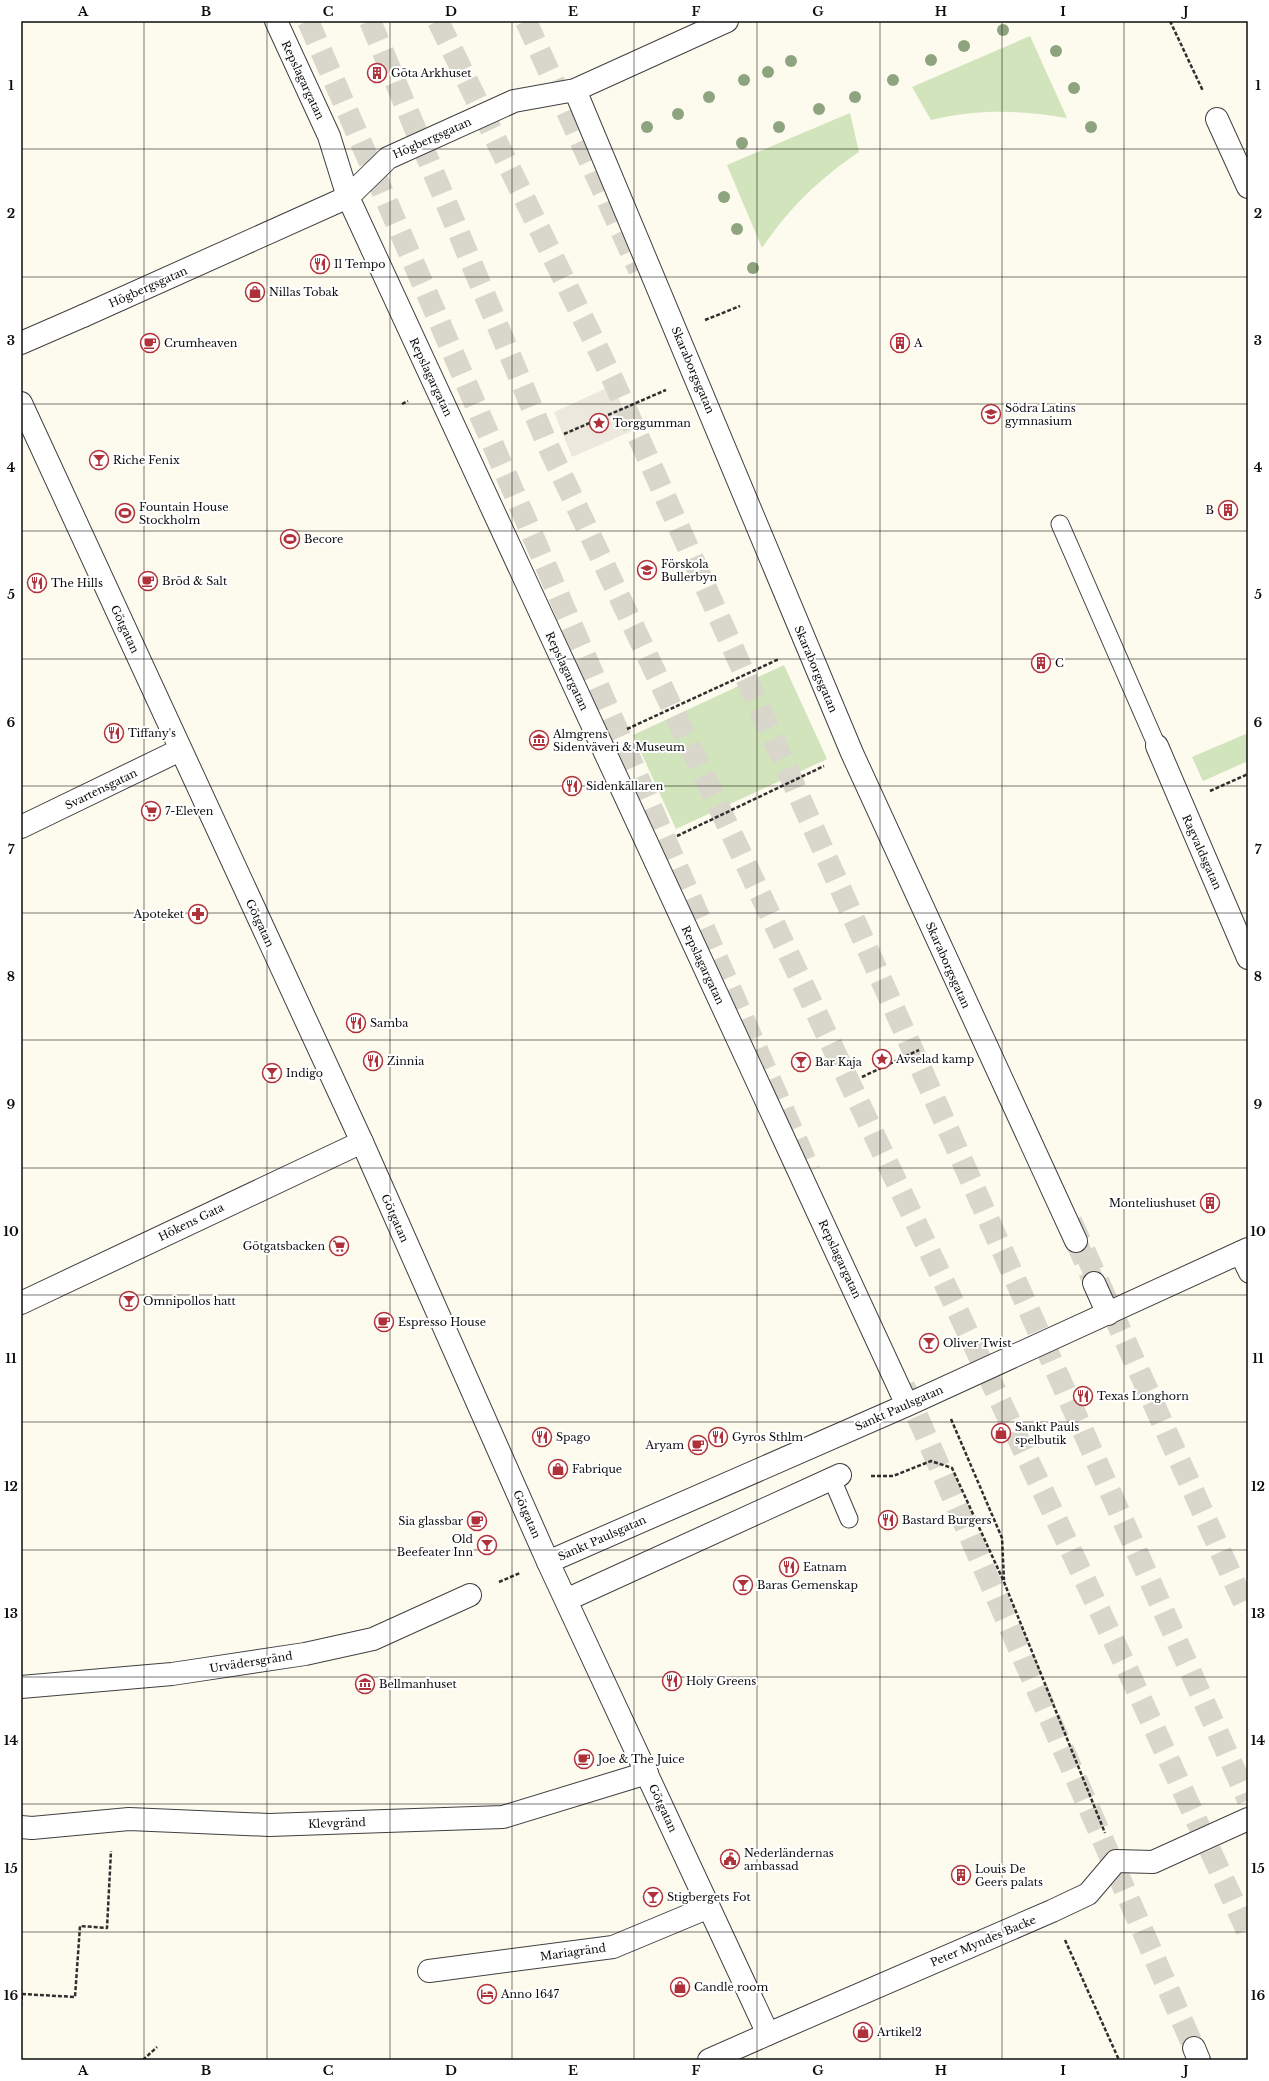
<svg xmlns="http://www.w3.org/2000/svg" width="1269" height="2081" font-family="'Libre Baskerville',serif">
	<style>
		.green { fill: #d2e4bb }
		.plaza { fill: #ece8de }
		.lines { fill: none; stroke-linecap: round; stroke-linejoin: round }
		.minor-tunnel { stroke: #d9d6cc; stroke-width: 22; stroke-dasharray: 22 11; stroke-linecap: butt }
		.tertiary-tunnel { stroke: #d9d6cc; stroke-width: 22; stroke-dasharray: 22 11; stroke-linecap: butt }
		.trunk-tunnel { stroke: #d9d6cc; stroke-width: 22; stroke-dasharray: 22 11; stroke-linecap: butt }
		.service-casing { stroke: #404040; stroke-width: 19 }
		.pedestrian-casing { stroke: #404040; stroke-width: 24 }
		.minor-casing { stroke: #404040; stroke-width: 24 }
		.tertiary-casing { stroke: #404040; stroke-width: 24 }
		.path { stroke: #2f2f2f; stroke-width: 2.5; stroke-dasharray: 4 2; stroke-linecap: butt }
		.service { stroke: #fff; stroke-width: 17 }
		.pedestrian { stroke: #fff; stroke-width: 22 }
		.minor { stroke: #fff; stroke-width: 22 }
		.tertiary { stroke: #fff; stroke-width: 22 }
		.tree { fill: #8da47e }
		.grid { fill: none; stroke: #0d0d0d; stroke-width: 1; stroke-opacity: 0.55 }
		.labels { text-anchor: middle; stroke-width: 4; stroke-linejoin: round; paint-order: stroke }
		.poi-label { font-size: 11px; fill: #0d0d0d; stroke: #fff; text-anchor: start }
		.street-label { font-size: 11px; fill: #0d0d0d; stroke: #fff }
		.neatline { fill: none; stroke: #0d0d0d; stroke-width: 1.5 }
		.grid-label { font-size: 13px; text-anchor: middle; font-weight: bold; fill: #0d0d0d }
	</style>
	<rect width="100%" height="100%" fill="#fdfaee"/>
	<!-- green -->
	<path class="green" d="M1030 36 1067 118C1018 110 979 109 931 120L912 87Z
		M850 113 859 152C819 179 790 207 762 248L727 165Z
		M784 665 827 759 676 829 633 735Z
		M1248 733V761L1203 781 1192 757Z"/>
	<!-- plaza -->
	<path class="plaza" d="M613 385 632 431 572 457 554 412Z"/>
	<g class="lines">
		<!-- minor-tunnel -->
		<path class="minor-tunnel" d="M1076 1241 1094 1283"/>
		<!-- tertiary-tunnel -->
		<path class="tertiary-tunnel" d="M308 21 810 1171
			M526 21 639 270
			M1071 1221 1248 1612
			M904 1386 1194 2048"/>
		<!-- trunk-tunnel -->
		<path class="trunk-tunnel" d="M370 21 548 446 1129 1673 1248 1933
			M438 21 613 380 1248 1800"/>
		<defs>
			<path id="service" d="M1060 524 1157 746
				M1238 1254 1248 1274
				M832 1479 849 1519"/>
			<path id="pedestrian" d="M21 343 83 316
				M21 403 362 1142 548 1562
				M32 1828 129 1819 269 1825 503 1817 647 1773
				M709 2060 768 2034"/>
			<path id="minor" d="M276 21 329 136 348 197 907 1405
				M575 90 852 753 1076 1241
				M1217 119 1248 187
				M83 316 348 197 388 158 514 101 575 90 727 21
				M1157 746 1248 958
				M21 827 180 750
				M1248 1249 907 1405 548 1562 768 2034 1052 1911 1088 1894 1116 1861 1153 1862 1248 1819
				M1094 1283 1108 1314
				M21 1303 362 1142
				M566 1600 840 1475
				M21 1687 172 1674 305 1654 373 1639 470 1595
				M21 1827 32 1828
				M429 1971 613 1947 709 1907"/>
			<path id="tertiary" d="M1194 2048 1199 2060"/>
		</defs>
		<!-- service casing -->
		<use href="#service" class="service-casing"/>
		<!-- pedestrian casing -->
		<use href="#pedestrian" class="pedestrian-casing"/>
		<!-- minor casing -->
		<use href="#minor" class="minor-casing"/>
		<!-- tertiary casing -->
		<use href="#tertiary" class="tertiary-casing"/>
		<!-- path -->
		<path class="path" d="M1170 21 1203 91
			M705 320 740 306
			M402 404 408 401
			M564 434 666 390
			M627 729 779 659
			M1210 791 1248 774
			M677 836 824 766
			M862 1077 919 1050
			M951 1419 1002 1538 1004 1580
			M871 1476H893L931 1461 952 1468 1004 1582 1105 1833
			M499 1582 520 1573
			M1065 1940 1119 2060
			M21 2006 22 1994 75 1997 80 1926 107 1928 111 1851
			M143 2060 157 2047"/>
		<!-- service -->
		<use href="#service" class="service"/>
		<!-- pedestrian -->
		<use href="#pedestrian" class="pedestrian"/>
		<!-- minor -->
		<use href="#minor" class="minor"/>
		<!-- tertiary -->
		<use href="#tertiary" class="tertiary"/>
	</g>
	<!-- trees -->
	<g class="tree">
		<circle cx="1003" cy="30" r="6"/>
		<circle cx="964" cy="46" r="6"/>
		<circle cx="1056" cy="51" r="6"/>
		<circle cx="931" cy="60" r="6"/>
		<circle cx="791" cy="61" r="6"/>
		<circle cx="768" cy="72" r="6"/>
		<circle cx="744" cy="80" r="6"/>
		<circle cx="893" cy="80" r="6"/>
		<circle cx="1074" cy="88" r="6"/>
		<circle cx="709" cy="97" r="6"/>
		<circle cx="855" cy="97" r="6"/>
		<circle cx="819" cy="109" r="6"/>
		<circle cx="678" cy="114" r="6"/>
		<circle cx="647" cy="127" r="6"/>
		<circle cx="779" cy="127" r="6"/>
		<circle cx="1091" cy="127" r="6"/>
		<circle cx="742" cy="143" r="6"/>
		<circle cx="724" cy="197" r="6"/>
		<circle cx="737" cy="229" r="6"/>
		<circle cx="753" cy="268" r="6"/>
	</g>
	<!-- grid -->
	<path class="grid" d="M144 21V2060M267 21V2060M390 21V2060M512 21V2060M634 21V2060M757 21V2060M880 21V2060M1002 21V2060M1124 21V2060M21 149H1248M21 277H1248M21 404H1248M21 531H1248M21 659H1248M21 786H1248M21 913H1248M21 1040H1248M21 1168H1248M21 1295H1248M21 1422H1248M21 1550H1248M21 1677H1248M21 1804H1248M21 1932H1248"/>
	<!-- icons -->
	<defs>
		<symbol id="building-ring" viewBox="-11 -11 22 22"><circle r="9.5" fill="#fff" stroke="#af323b" stroke-width="1.5"/><path d="M-4-6H4V6H1V3H-1V6H-4ZM-2.5-4.3h1.7v1.8h-1.7ZM.8-4.3h1.7v1.8H.8ZM-2.5-1h1.7V.8h-1.7ZM.8-1h1.7V.8H.8Z" fill="#af323b"/></symbol>
		<symbol id="restaurant-ring" viewBox="-11 -11 22 22"><circle r="9.5" fill="#fff" stroke="#af323b" stroke-width="1.5"/><path d="M-5-6h1v4h1v-4h1v4h1v-4h1v5L-1.5 .5V6h-2V.5L-5-1ZM5-6V6H3V1.5H1.5Q1.5-4 5-6Z" fill="#af323b"/></symbol>
		<symbol id="shop-ring" viewBox="-11 -11 22 22"><circle r="9.5" fill="#fff" stroke="#af323b" stroke-width="1.5"/><path d="M-5-2.5h2.3a2.7 3.5 0 0 1 5.4 0H5L5.5 6h-11ZM-1.5-2.5h3a1.5 2.3 0 0 0-3 0Z" fill="#af323b"/></symbol>
		<symbol id="cafe-ring" viewBox="-11 -11 22 22"><circle r="9.5" fill="#fff" stroke="#af323b" stroke-width="1.5"/><path d="M-5.5-4.5H6V0H3Q3 3.5 0 3.5H-2.5Q-5.5 3.5-5.5 0ZM3-3.2v2h1.7v-2ZM-6 4.5H4V6H-6Z" fill="#af323b"/></symbol>
		<symbol id="school-ring" viewBox="-11 -11 22 22"><circle r="9.5" fill="#fff" stroke="#af323b" stroke-width="1.5"/><path d="M0-5L7-2L0 1L-7-2ZM-4 1L0 2.5L4 1V4Q0 6-4 4Z" fill="#af323b"/></symbol>
		<symbol id="sight-ring" viewBox="-11 -11 22 22"><circle r="9.5" fill="#fff" stroke="#af323b" stroke-width="1.5"/><path d="M0-6L1.8-2.2L6-1.7L2.9 1.2L3.7 5.4L0 3.3L-3.7 5.4L-2.9 1.2L-6-1.7L-1.8-2.2Z" fill="#af323b"/></symbol>
		<symbol id="bar-ring" viewBox="-11 -11 22 22"><circle r="9.5" fill="#fff" stroke="#af323b" stroke-width="1.5"/><path d="M-6-5H6L.8 .8V4.5H3.5V6h-7V4.5H-.8V.8Z" fill="#af323b"/></symbol>
		<symbol id="stadium-ring" viewBox="-11 -11 22 22"><circle r="9.5" fill="#fff" stroke="#af323b" stroke-width="1.5"/><path d="M0-5a6.5 5 0 1 0 0 10a6.5 5 0 1 0 0-10ZM-3.5-1.8h7v3.6h-7Z" fill="#af323b"/></symbol>
		<symbol id="museum-ring" viewBox="-11 -11 22 22"><circle r="9.5" fill="#fff" stroke="#af323b" stroke-width="1.5"/><path d="M0-6L6-3V-2H-6V-3ZM-5-1h2V3h-2ZM-1-1h2V3h-2ZM3-1h2V3H3ZM-6 4H6V6H-6Z" fill="#af323b"/></symbol>
		<symbol id="supermarket-ring" viewBox="-11 -11 22 22"><circle r="9.5" fill="#fff" stroke="#af323b" stroke-width="1.5"/><path d="M-6-5.5h2.5l.6 2H6L4.5 2H-2.5L-4.4-4H-6ZM-1.5 3.2a1.3 1.3 0 1 0 .1 0ZM3 3.2a1.3 1.3 0 1 0 .1 0Z" fill="#af323b"/></symbol>
		<symbol id="pharmacy-ring" viewBox="-11 -11 22 22"><circle r="9.5" fill="#fff" stroke="#af323b" stroke-width="1.5"/><path d="M-2-6h4v4h4v4h-4v4h-4v-4h-4v-4h4Z" fill="#af323b"/></symbol>
		<symbol id="civic-ring" viewBox="-11 -11 22 22"><circle r="9.5" fill="#fff" stroke="#af323b" stroke-width="1.5"/><path d="M-.6-6.5H3V-4.5H.6V-3L4-1V1h2V6H-6V1h2V-1L-.6-3ZM-1.2 2.5V6h2.4V2.5Z" fill="#af323b"/></symbol>
		<symbol id="hotel-ring" viewBox="-11 -11 22 22"><circle r="9.5" fill="#fff" stroke="#af323b" stroke-width="1.5"/><path d="M-6-4.5h1.5V1H6V5H4.5V3h-9V5H-6ZM-4 0a1.8 1.8 0 1 1 3.6 0ZM.5 0V-2.5h3Q6-2.5 6 0Z" fill="#af323b"/></symbol>
	</defs>
	<g fill-rule="evenodd">
		<use href="#building-ring" x="366" y="62" width="22" height="22"/>
		<use href="#restaurant-ring" x="309" y="253" width="22" height="22"/>
		<use href="#shop-ring" x="244" y="281" width="22" height="22"/>
		<use href="#cafe-ring" x="139" y="332" width="22" height="22"/>
		<use href="#building-ring" x="889" y="332" width="22" height="22"/>
		<use href="#school-ring" x="980" y="403" width="22" height="22"/>
		<use href="#sight-ring" x="588" y="412" width="22" height="22"/>
		<use href="#bar-ring" x="88" y="449" width="22" height="22"/>
		<use href="#building-ring" x="1217" y="499" width="22" height="22"/>
		<use href="#stadium-ring" x="114" y="502" width="22" height="22"/>
		<use href="#stadium-ring" x="279" y="528" width="22" height="22"/>
		<use href="#school-ring" x="636" y="559" width="22" height="22"/>
		<use href="#cafe-ring" x="137" y="570" width="22" height="22"/>
		<use href="#restaurant-ring" x="26" y="572" width="22" height="22"/>
		<use href="#building-ring" x="1030" y="652" width="22" height="22"/>
		<use href="#restaurant-ring" x="103" y="722" width="22" height="22"/>
		<use href="#museum-ring" x="528" y="729" width="22" height="22"/>
		<use href="#restaurant-ring" x="561" y="775" width="22" height="22"/>
		<use href="#supermarket-ring" x="140" y="800" width="22" height="22"/>
		<use href="#pharmacy-ring" x="187" y="903" width="22" height="22"/>
		<use href="#restaurant-ring" x="345" y="1012" width="22" height="22"/>
		<use href="#sight-ring" x="871" y="1048" width="22" height="22"/>
		<use href="#restaurant-ring" x="362" y="1050" width="22" height="22"/>
		<use href="#bar-ring" x="790" y="1051" width="22" height="22"/>
		<use href="#bar-ring" x="261" y="1062" width="22" height="22"/>
		<use href="#building-ring" x="1199" y="1192" width="22" height="22"/>
		<use href="#supermarket-ring" x="328" y="1235" width="22" height="22"/>
		<use href="#bar-ring" x="118" y="1290" width="22" height="22"/>
		<use href="#cafe-ring" x="373" y="1311" width="22" height="22"/>
		<use href="#bar-ring" x="918" y="1332" width="22" height="22"/>
		<use href="#restaurant-ring" x="1072" y="1385" width="22" height="22"/>
		<use href="#shop-ring" x="990" y="1422" width="22" height="22"/>
		<use href="#restaurant-ring" x="531" y="1426" width="22" height="22"/>
		<use href="#restaurant-ring" x="707" y="1426" width="22" height="22"/>
		<use href="#cafe-ring" x="687" y="1434" width="22" height="22"/>
		<use href="#shop-ring" x="547" y="1458" width="22" height="22"/>
		<use href="#restaurant-ring" x="877" y="1509" width="22" height="22"/>
		<use href="#cafe-ring" x="466" y="1510" width="22" height="22"/>
		<use href="#bar-ring" x="476" y="1534" width="22" height="22"/>
		<use href="#restaurant-ring" x="778" y="1556" width="22" height="22"/>
		<use href="#bar-ring" x="732" y="1574" width="22" height="22"/>
		<use href="#restaurant-ring" x="661" y="1670" width="22" height="22"/>
		<use href="#museum-ring" x="354" y="1673" width="22" height="22"/>
		<use href="#cafe-ring" x="573" y="1748" width="22" height="22"/>
		<use href="#civic-ring" x="719" y="1848" width="22" height="22"/>
		<use href="#building-ring" x="950" y="1864" width="22" height="22"/>
		<use href="#bar-ring" x="642" y="1886" width="22" height="22"/>
		<use href="#shop-ring" x="669" y="1976" width="22" height="22"/>
		<use href="#hotel-ring" x="476" y="1983" width="22" height="22"/>
		<use href="#shop-ring" x="852" y="2021" width="22" height="22"/>
	</g>
	<g class="labels">
		<!-- poi labels -->
		<g class="poi-label">
			<text x="391" y="77">Göta Arkhuset</text>
			<text x="334" y="268">Il Tempo</text>
			<text x="269" y="296">Nillas Tobak</text>
			<text x="164" y="347">Crumheaven</text>
			<text x="914" y="347">A</text>
			<text x="1005" y="412">Södra Latins<tspan x="1005" dy="13">gymnasium</tspan></text>
			<text x="613" y="427">Torggumman</text>
			<text x="113" y="464">Riche Fenix</text>
			<text x="139" y="511">Fountain House<tspan x="139" dy="13">Stockholm</tspan></text>
			<text x="1214" y="514" text-anchor="end">B</text>
			<text x="304" y="543">Becore</text>
			<text x="661" y="568">Förskola<tspan x="661" dy="13">Bullerbyn</tspan></text>
			<text x="162" y="585">Bröd &amp; Salt</text>
			<text x="51" y="587">The Hills</text>
			<text x="1055" y="667">C</text>
			<text x="128" y="737">Tiffany's</text>
			<text x="553" y="738">Almgrens<tspan x="553" dy="13">Sidenväveri &amp; Museum</tspan></text>
			<text x="586" y="790">Sidenkällaren</text>
			<text x="165" y="815">7-Eleven</text>
			<text x="184" y="918" text-anchor="end">Apoteket</text>
			<text x="370" y="1027">Samba</text>
			<text x="896" y="1063">Avselad kamp</text>
			<text x="387" y="1065">Zinnia</text>
			<text x="815" y="1066">Bar Kaja</text>
			<text x="286" y="1077">Indigo</text>
			<text x="1196" y="1207" text-anchor="end">Monteliushuset</text>
			<text x="325" y="1250" text-anchor="end">Götgatsbacken</text>
			<text x="143" y="1305">Omnipollos hatt</text>
			<text x="398" y="1326">Espresso House</text>
			<text x="943" y="1347">Oliver Twist</text>
			<text x="1097" y="1400">Texas Longhorn</text>
			<text x="1015" y="1431">Sankt Pauls<tspan x="1015" dy="13">spelbutik</tspan></text>
			<text x="556" y="1441">Spago</text>
			<text x="732" y="1441">Gyros Sthlm</text>
			<text x="684" y="1449" text-anchor="end">Aryam</text>
			<text x="572" y="1473">Fabrique</text>
			<text x="902" y="1524">Bastard Burgers</text>
			<text x="463" y="1525" text-anchor="end">Sia glassbar</text>
			<text x="473" y="1543" text-anchor="end">Old<tspan x="473" dy="13">Beefeater Inn</tspan></text>
			<text x="803" y="1571">Eatnam</text>
			<text x="757" y="1589">Baras Gemenskap</text>
			<text x="686" y="1685">Holy Greens</text>
			<text x="379" y="1688">Bellmanhuset</text>
			<text x="598" y="1763">Joe &amp; The Juice</text>
			<text x="744" y="1857">Nederländernas<tspan x="744" dy="13">ambassad</tspan></text>
			<text x="975" y="1873">Louis De<tspan x="975" dy="13">Geers palats</tspan></text>
			<text x="667" y="1901">Stigbergets Fot</text>
			<text x="694" y="1991">Candle room</text>
			<text x="501" y="1998">Anno 1647</text>
			<text x="877" y="2036">Artikel2</text>
		</g>
		<!-- street labels -->
		<g class="street-label">
			<text transform="translate(303 80) rotate(65)" y="4">Repslagargatan</text>
			<text transform="translate(432 138) rotate(-24)" y="4">Högbergsgatan</text>
			<text transform="translate(148 287) rotate(-24)" y="4">Högbergsgatan</text>
			<text transform="translate(693 370) rotate(67)" y="4">Skaraborgsgatan</text>
			<text transform="translate(431 377) rotate(65)" y="4">Repslagargatan</text>
			<text transform="translate(125 629) rotate(65)" y="4">Götgatan</text>
			<text transform="translate(816 669) rotate(67)" y="4">Skaraborgsgatan</text>
			<text transform="translate(567 671) rotate(65)" y="4">Repslagargatan</text>
			<text transform="translate(101 789) rotate(-26)" y="4">Svartensgatan</text>
			<text transform="translate(1202 852) rotate(66)" y="4">Ragvaldsgatan</text>
			<text transform="translate(260 923) rotate(65)" y="4">Götgatan</text>
			<text transform="translate(703 965) rotate(65)" y="4">Repslagargatan</text>
			<text transform="translate(948 965) rotate(66)" y="4">Skaraborgsgatan</text>
			<text transform="translate(395 1218) rotate(66)" y="4">Götgatan</text>
			<text transform="translate(191 1222) rotate(-26)" y="4">Hökens Gata</text>
			<text transform="translate(840 1259) rotate(65)" y="4">Repslagargatan</text>
			<text transform="translate(899 1408) rotate(-24)" y="4">Sankt Paulsgatan</text>
			<text transform="translate(527 1514) rotate(66)" y="4">Götgatan</text>
			<text transform="translate(602 1538) rotate(-24)" y="4">Sankt Paulsgatan</text>
			<text transform="translate(251 1662) rotate(-9)" y="4">Urvädersgränd</text>
			<text transform="translate(663 1808) rotate(65)" y="4">Götgatan</text>
			<text transform="translate(337 1823) rotate(-2)" y="4">Klevgränd</text>
			<text transform="translate(983 1941) rotate(-23)" y="4">Peter Myndes Backe</text>
			<text transform="translate(573 1952) rotate(-8)" y="4">Mariagränd</text>
		</g>
	</g>
	<!-- border -->
	<rect width="1269" height="2081" fill="none" stroke="#ffffff" stroke-width="44"/>
	<rect x="22" y="22" width="1225" height="2037" class="neatline"/>
	<g class="grid-label">
		<text x="83" y="16">A</text>
		<text x="206" y="16">B</text>
		<text x="328" y="16">C</text>
		<text x="451" y="16">D</text>
		<text x="573" y="16">E</text>
		<text x="696" y="16">F</text>
		<text x="818" y="16">G</text>
		<text x="941" y="16">H</text>
		<text x="1063" y="16">I</text>
		<text x="1186" y="16">J</text>
		<text x="11" y="90">1</text>
		<text x="1258" y="90">1</text>
		<text x="11" y="218">2</text>
		<text x="1258" y="218">2</text>
		<text x="11" y="345">3</text>
		<text x="1258" y="345">3</text>
		<text x="11" y="472">4</text>
		<text x="1258" y="472">4</text>
		<text x="11" y="599">5</text>
		<text x="1258" y="599">5</text>
		<text x="11" y="727">6</text>
		<text x="1258" y="727">6</text>
		<text x="11" y="854">7</text>
		<text x="1258" y="854">7</text>
		<text x="11" y="981">8</text>
		<text x="1258" y="981">8</text>
		<text x="11" y="1109">9</text>
		<text x="1258" y="1109">9</text>
		<text x="11" y="1236">10</text>
		<text x="1258" y="1236">10</text>
		<text x="11" y="1363">11</text>
		<text x="1258" y="1363">11</text>
		<text x="11" y="1491">12</text>
		<text x="1258" y="1491">12</text>
		<text x="11" y="1618">13</text>
		<text x="1258" y="1618">13</text>
		<text x="11" y="1745">14</text>
		<text x="1258" y="1745">14</text>
		<text x="11" y="1873">15</text>
		<text x="1258" y="1873">15</text>
		<text x="11" y="2000">16</text>
		<text x="1258" y="2000">16</text>
		<text x="83" y="2075">A</text>
		<text x="206" y="2075">B</text>
		<text x="328" y="2075">C</text>
		<text x="451" y="2075">D</text>
		<text x="573" y="2075">E</text>
		<text x="696" y="2075">F</text>
		<text x="818" y="2075">G</text>
		<text x="941" y="2075">H</text>
		<text x="1063" y="2075">I</text>
		<text x="1186" y="2075">J</text>
	</g>
</svg>
